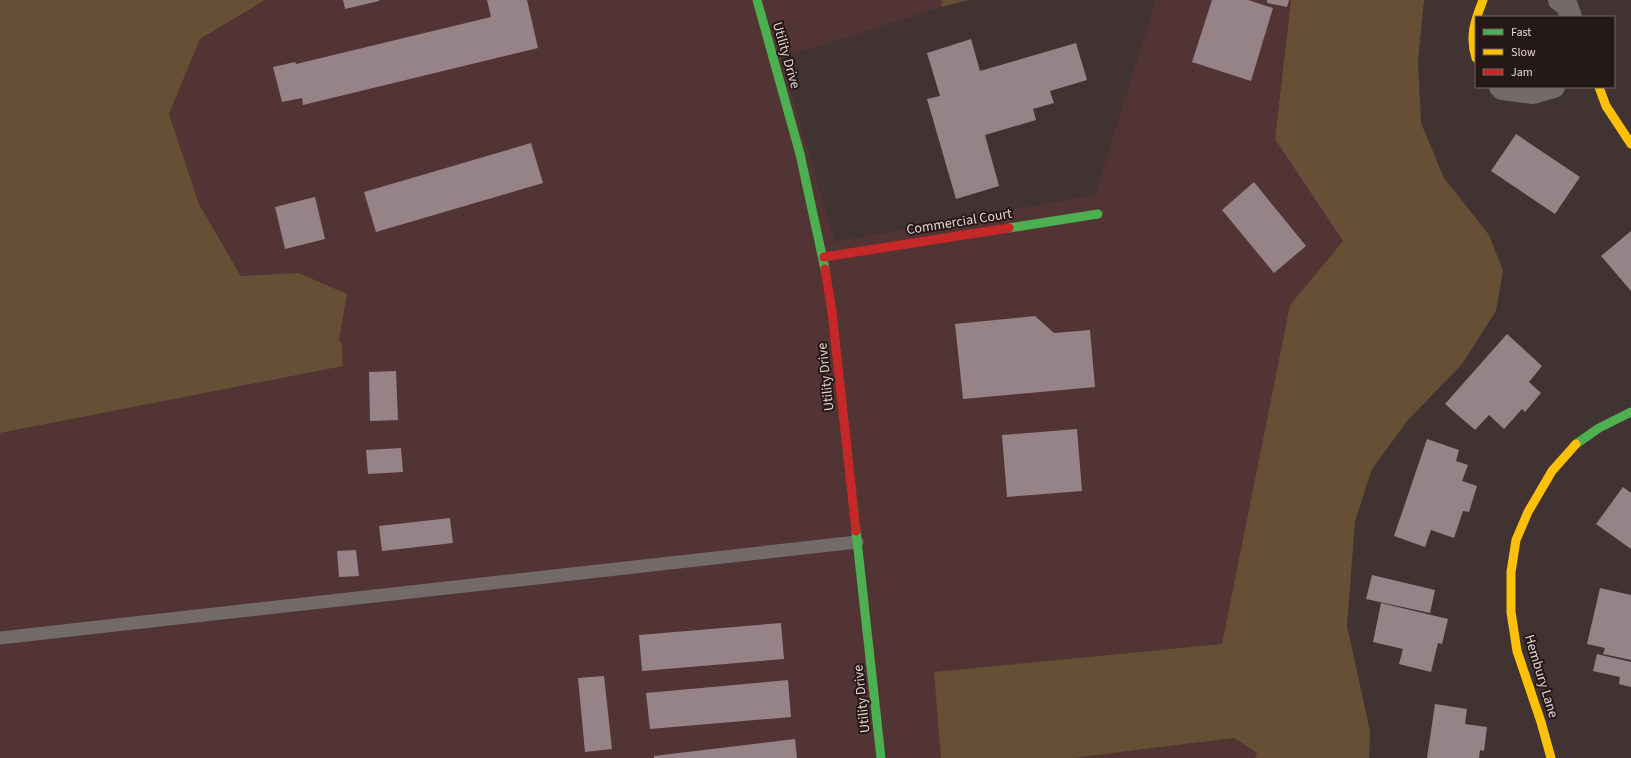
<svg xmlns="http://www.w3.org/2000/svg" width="1631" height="758" font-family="'Source Sans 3',sans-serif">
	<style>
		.built { fill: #523434 }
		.green { fill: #664f35 }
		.building { fill: #958387 }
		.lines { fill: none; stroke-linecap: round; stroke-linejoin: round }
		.lane { stroke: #726b69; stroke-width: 13 }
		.street { stroke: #726b69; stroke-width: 22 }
		.fast { stroke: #4caf50; stroke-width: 9 }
		.slow { stroke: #ffc107; stroke-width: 9 }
		.jam { stroke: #c62828; stroke-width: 9 }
		.labels { text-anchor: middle; stroke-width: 4; stroke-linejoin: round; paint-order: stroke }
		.street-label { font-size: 14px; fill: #e5d4d3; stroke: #251918 }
	</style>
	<rect width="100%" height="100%" fill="#413332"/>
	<!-- built -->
	<path class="built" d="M265 0H941L942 7 781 58 835 242 1095 195 1156 0H1291L1275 139 1343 241 1290 305 1222 644 935 672 941 758H0V433L343 366 339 340 347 294 299 273 242 276 199 204 169 114 200 39Z
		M1234 738 1257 753 1255 758H1072Z"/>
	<!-- green -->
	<path class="green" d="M0 0H265L200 39 169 114 199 204 241 276 299 273 347 294 339 340 342 344 343 366 0 433Z
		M941 0H968L942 7Z
		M1291 0H1424L1418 61 1421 123 1444 178 1489 235 1503 271 1496 311 1462 364 1408 420 1372 469 1355 521 1347 626 1370 731 1369 758H1255L1257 753 1234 738 1072 758H941L934 672 1222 644 1290 305 1343 241 1275 139Z"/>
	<!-- building -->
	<path class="building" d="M343 0H379V1L345 9Z
		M487 0H527L538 48 303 105 302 98 282 102 273 67 295 62 296 64 491 17Z
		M1212 0H1248L1273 8 1251 81 1192 62Z
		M1267 0H1289L1287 7 1267 3Z
		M971 39 980 71 1076 43 1087 80 1050 91 1054 103 1033 109 1036 120 985 135 999 186 956 199 927 99 940 96 927 53Z
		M1516 134 1580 177 1555 214 1491 171Z
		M531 143 543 183 376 232 364 192Z
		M1254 182 1306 246 1274 273 1222 210Z
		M315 197 325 239 285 249 275 207Z
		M1631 231V291L1601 256Z
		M1035 316 1054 333 1090 330 1095 387 963 399 955 324Z
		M1507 334 1542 366 1529 382 1541 393 1525 412 1522 409 1504 429 1489 415 1475 430 1445 404Z
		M396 371 398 420 370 421 369 372Z
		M1077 429 1082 491 1007 497 1002 435Z
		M1427 439 1459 450 1456 461 1468 465 1462 481 1477 486 1469 512 1463 511 1454 538 1431 530 1425 547 1394 536Z
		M401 448 403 472 368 474 366 450Z
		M1623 487 1631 493V549L1596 524Z
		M450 518 453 543 382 551 379 526Z
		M356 550 359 576 339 577 337 551Z
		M1372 575 1435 590 1430 613 1366 599Z
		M1600 588 1631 595V660L1603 654 1605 648 1587 644Z
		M1381 603 1448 619 1442 644 1438 643 1431 672 1399 664 1403 649 1373 642Z
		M781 623 784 659 642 671 639 635Z
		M1597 654 1631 662V687L1619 684 1620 677 1593 671Z
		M604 676 612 749 585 752 578 678Z
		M788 680 791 717 650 729 646 693Z
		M1435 704 1467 709 1465 724 1487 727 1484 751 1480 750 1479 758H1427Z
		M795 739 797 758H654V756Z"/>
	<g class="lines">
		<!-- lane -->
		<path class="lane" d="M0 638 857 542"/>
		<!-- street -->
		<path class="street" d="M1559 0 1567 6 1571 17
			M1500 87 1502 89 1533 93 1554 87"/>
		<!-- fast -->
		<path class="fast" d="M757 0 800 154 825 269
			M1009 228 1098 214
			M1576 444 1599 428 1631 412
			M856 531 881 758"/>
		<!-- slow -->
		<path class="slow" d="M1476 58C1469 37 1475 20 1483 0
			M1599 87 1606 106 1631 144
			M1551 758 1541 722 1517 651 1511 612V572L1516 540 1528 512 1552 471 1576 444"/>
		<!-- jam -->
		<path class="jam" d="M824 257 1009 228
			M825 269 832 312 856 531"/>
	</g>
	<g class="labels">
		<!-- street labels -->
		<g class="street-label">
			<text transform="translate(787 55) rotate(74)" y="5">Utility Drive</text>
			<text transform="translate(959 221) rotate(-9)" y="5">Commercial Court</text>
			<text transform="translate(825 377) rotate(-96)" y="5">Utility Drive</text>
			<text transform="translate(1542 676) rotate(73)" y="5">Hembury Lane</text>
			<text transform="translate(861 699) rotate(-96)" y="5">Utility Drive</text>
		</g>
	</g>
	<!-- legend -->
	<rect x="1475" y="16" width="140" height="72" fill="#251918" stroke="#726463"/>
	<rect x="1483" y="29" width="20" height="6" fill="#4caf50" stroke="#726463"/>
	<text x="1511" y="36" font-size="12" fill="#e5d4d3">Fast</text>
	<rect x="1483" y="49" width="20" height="6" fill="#ffc107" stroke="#726463"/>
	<text x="1511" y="56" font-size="12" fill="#e5d4d3">Slow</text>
	<rect x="1483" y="69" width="20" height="6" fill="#c62828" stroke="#726463"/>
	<text x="1511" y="76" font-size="12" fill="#e5d4d3">Jam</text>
</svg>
